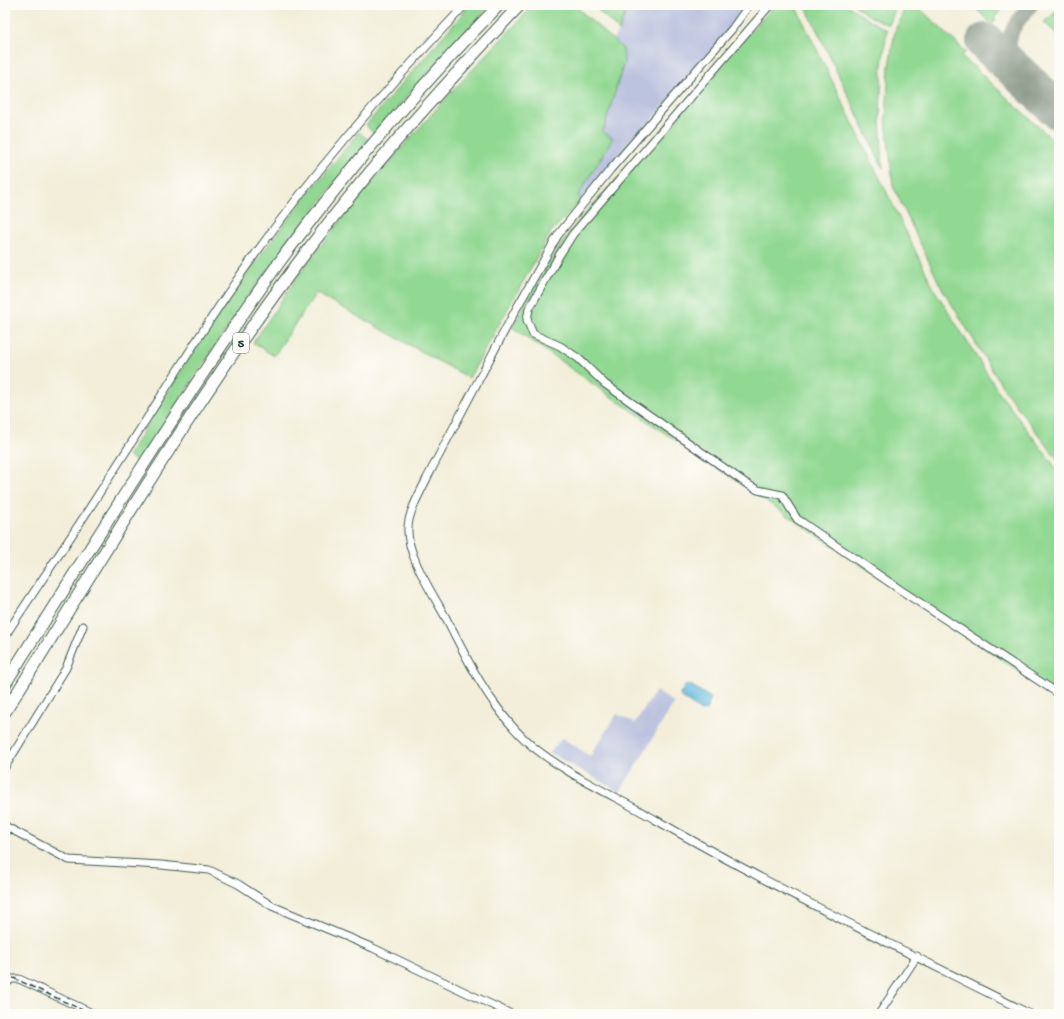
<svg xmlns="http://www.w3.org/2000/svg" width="1064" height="1019" font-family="'Gochi Hand',sans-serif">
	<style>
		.industrial { fill: #bcc3de }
		.green { fill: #91d892; stroke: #588a63 }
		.water { fill: #5eb8db; stroke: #3e7a88 }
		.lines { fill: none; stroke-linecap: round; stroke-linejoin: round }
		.taxiway { stroke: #889686; stroke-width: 15 }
		.runway { stroke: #889686; stroke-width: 38 }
		.minor-casing { stroke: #3f584d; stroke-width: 9 }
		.highway-casing { stroke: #3f584d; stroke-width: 13 }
		.minor { stroke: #fff; stroke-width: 7 }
		.highway { stroke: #fff; stroke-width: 11 }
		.rail { stroke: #1f3d34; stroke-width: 1.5; stroke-dasharray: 6 3; stroke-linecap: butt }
		.labels { text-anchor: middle; stroke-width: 3.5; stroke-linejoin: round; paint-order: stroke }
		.shield { fill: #fdfcf7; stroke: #62766e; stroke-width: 1 }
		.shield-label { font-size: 12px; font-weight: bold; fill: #1f3d34 }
	</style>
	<rect width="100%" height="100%" fill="#fdfcf7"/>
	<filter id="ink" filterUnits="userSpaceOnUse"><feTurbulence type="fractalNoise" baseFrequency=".025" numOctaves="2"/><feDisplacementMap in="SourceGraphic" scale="8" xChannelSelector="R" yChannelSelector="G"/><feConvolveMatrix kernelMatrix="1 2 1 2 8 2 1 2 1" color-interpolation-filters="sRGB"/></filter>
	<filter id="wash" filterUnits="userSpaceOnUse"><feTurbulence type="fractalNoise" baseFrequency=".012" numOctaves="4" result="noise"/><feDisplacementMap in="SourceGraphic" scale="16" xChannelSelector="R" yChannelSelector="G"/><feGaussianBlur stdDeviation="0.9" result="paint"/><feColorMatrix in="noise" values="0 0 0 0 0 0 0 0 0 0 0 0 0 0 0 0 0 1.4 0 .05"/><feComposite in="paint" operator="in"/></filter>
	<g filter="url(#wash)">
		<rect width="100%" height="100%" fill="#f2eed9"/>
		<!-- industrial -->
		<path class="industrial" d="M628 5H747L738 19 609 171 582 199 578 196 613 139 603 132 624 62 623 49 612 40 619 31Z
			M656 691 674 703 620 792 550 753 562 738 590 756 617 714 635 723Z"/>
		<!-- green -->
		<path class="green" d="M470 5H491L441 58 374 134 366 125Z
			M534 5H574L623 49 624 62 603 132 613 138 578 196 582 199 551 232 469 378 316 293 274 356 253 343C267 322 281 301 295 280 367 182 450 92 534 5Z
			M593 5H628L619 31Z
			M775 5H795L934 289 1000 394 1059 472V698L610 396 512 327 557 249 579 220Z
			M805 5H847L869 20 887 30 882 66 880 118 883 168Z
			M854 5H897L889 25 871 17Z
			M906 5H916L966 52 962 56 1059 146V461L1005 391 940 285 893 186 886 119 889 66 895 31Z
			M972 5H1006L994 18 996 19 992 24Z
			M1059 9V36L1044 22Z
			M359 132 368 140 250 294 138 462 128 456C183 366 241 277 307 195 324 174 342 153 359 132Z"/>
		<!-- water -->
		<path class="water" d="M689 684 711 698 706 710 701 711 681 697 680 694 685 686Z"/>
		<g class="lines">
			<!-- taxiway -->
			<path class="taxiway" d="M1008 64C1009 33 1010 28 1031 5"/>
			<!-- runway -->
			<path class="runway" d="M985 42 1059 111"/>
		</g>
	</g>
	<g filter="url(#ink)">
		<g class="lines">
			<defs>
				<path id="minor" d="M749 5 732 29 610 170 558 235 515 311 427 478C420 493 409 511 408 527 406 556 434 595 447 620 462 649 477 680 497 707 507 721 519 735 532 746 569 776 615 796 656 820 778 890 905 951 1030 1014
					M770 5 573 234 560 254 529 309 527 320 533 334 560 346 578 358 605 384 747 484 758 490 782 495 797 519 803 523 902 591 1059 694
					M5 636C36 588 68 542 98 495 141 429 182 361 226 296 295 193 380 95 465 5
					M5 767 66 668 83 626
					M5 826 69 860 161 865 209 870 238 884 272 906 373 948 511 1014
					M5 984 12 979H19L94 1014
					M879 1014 917 956"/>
				<path id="highway" d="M5 684C68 583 131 483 196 384 227 337 258 290 292 245 356 160 425 81 499 5
					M5 712C102 559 194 400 304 255 370 167 444 85 520 5"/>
			</defs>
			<!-- minor casing -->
			<use href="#minor" class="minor-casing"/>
			<!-- highway casing -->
			<use href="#highway" class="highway-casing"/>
			<!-- minor -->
			<use href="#minor" class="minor"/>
			<!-- highway -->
			<use href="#highway" class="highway"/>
			<!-- rail -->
			<path class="rail" d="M5 974 91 1014"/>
		</g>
	</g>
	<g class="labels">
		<!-- shield labels -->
		<rect class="shield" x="233" y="333" width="16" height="20" rx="3"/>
		<g class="shield-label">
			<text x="241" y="347">5</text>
		</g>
	</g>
	<!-- margin -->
	<rect width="1064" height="1019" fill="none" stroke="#fdfcf7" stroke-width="20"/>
</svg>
